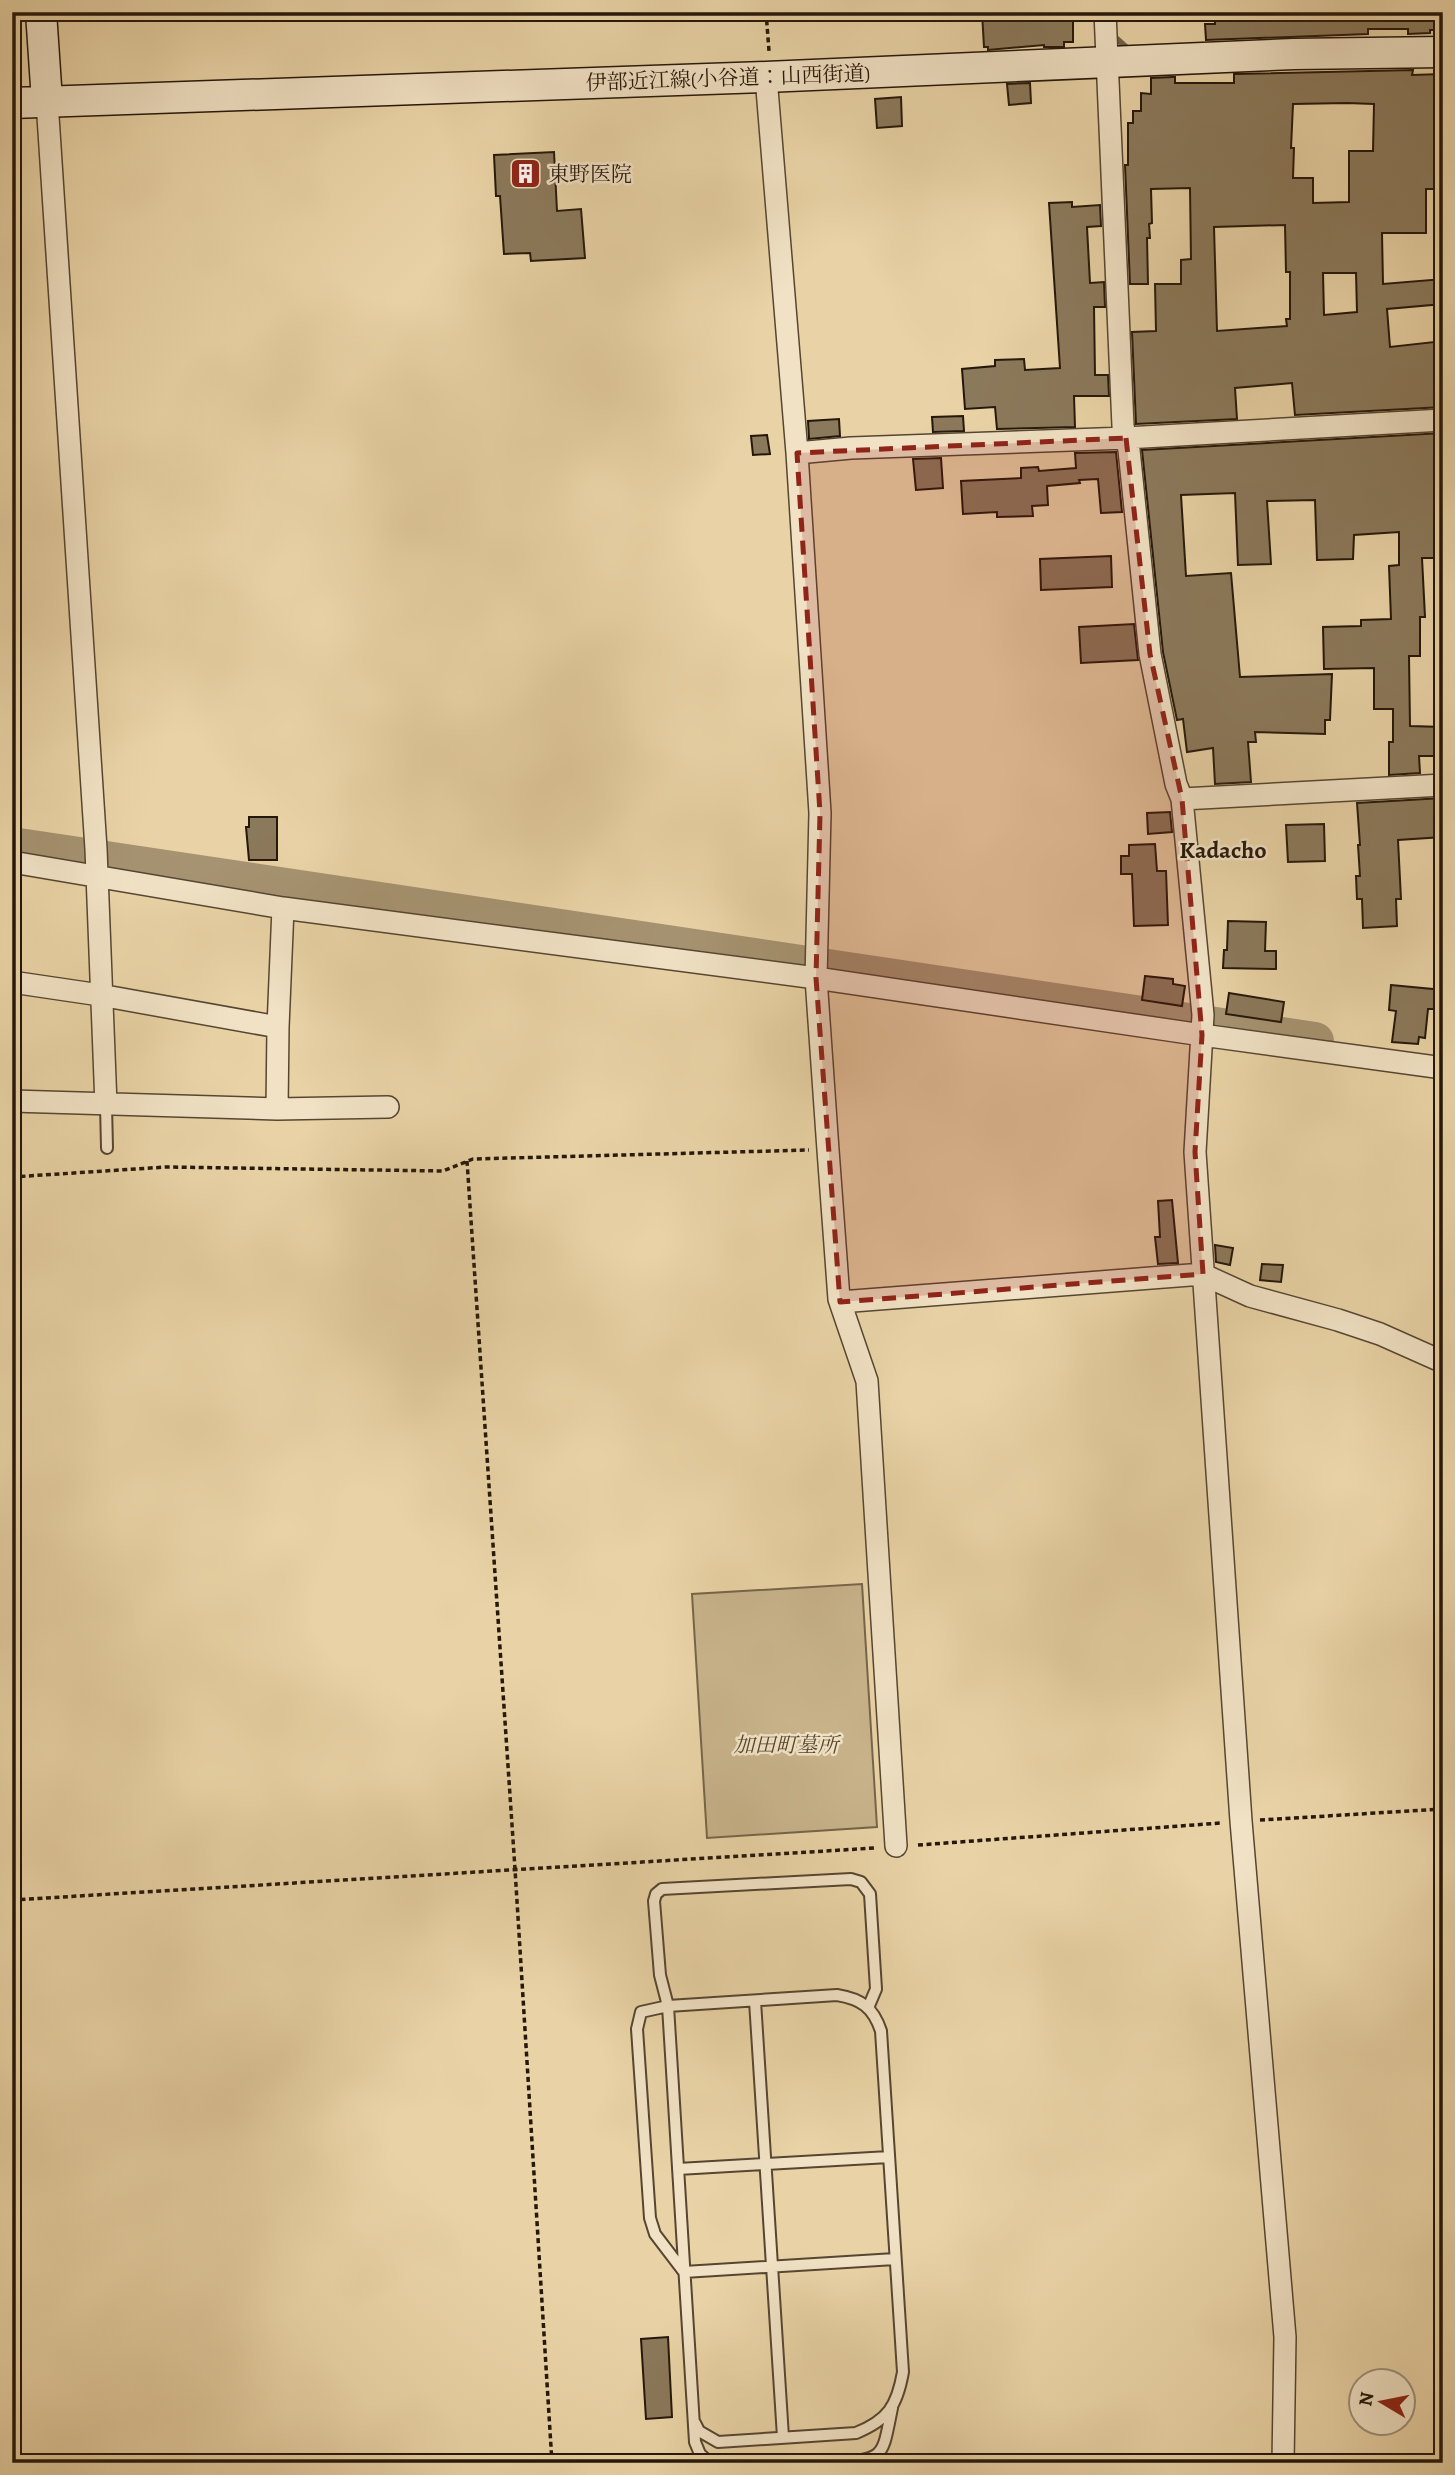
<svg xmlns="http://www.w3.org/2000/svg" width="1455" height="2475" font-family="Alegreya,'Noto Serif JP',serif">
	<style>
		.green { fill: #c8b38b; stroke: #76654a; stroke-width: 2 }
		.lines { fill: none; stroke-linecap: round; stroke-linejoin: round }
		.stream { stroke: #726148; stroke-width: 6 }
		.river { stroke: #a69371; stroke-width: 38 }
		.building { fill: #8b795b; stroke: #25170a; stroke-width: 2; fill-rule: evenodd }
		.lane-casing { stroke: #564631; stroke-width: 14 }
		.street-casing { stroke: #564631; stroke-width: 24 }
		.secondary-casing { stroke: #25170a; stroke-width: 33 }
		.path { stroke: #25170a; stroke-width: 3.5; stroke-dasharray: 5 3.5; stroke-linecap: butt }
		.lane { stroke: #f1e2c5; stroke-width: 10 }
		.street { stroke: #f1e2c5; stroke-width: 21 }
		.secondary { stroke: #f1e2c5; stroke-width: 30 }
		.marked { fill: #8f2418; fill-opacity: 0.2; stroke: #8f2418; stroke-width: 5; stroke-dasharray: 14 9; stroke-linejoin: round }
		.labels { text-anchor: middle; stroke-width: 5; stroke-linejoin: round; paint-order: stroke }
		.street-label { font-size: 21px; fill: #25170a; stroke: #f1e2c5 }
		.poi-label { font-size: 21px; fill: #25170a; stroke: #f1e2c5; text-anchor: start }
		.park-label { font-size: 21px; font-style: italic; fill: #564631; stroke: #f1e2c5 }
		.quarter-label { font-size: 24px; font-weight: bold; fill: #25170a; stroke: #f1e2c5 }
	</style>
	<rect width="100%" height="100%" fill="#e9d3a6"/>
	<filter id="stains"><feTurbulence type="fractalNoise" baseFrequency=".00286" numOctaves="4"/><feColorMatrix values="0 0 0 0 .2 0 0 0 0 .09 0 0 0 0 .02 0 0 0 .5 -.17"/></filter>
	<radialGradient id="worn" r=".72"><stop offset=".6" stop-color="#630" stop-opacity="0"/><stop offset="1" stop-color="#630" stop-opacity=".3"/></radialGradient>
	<!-- green -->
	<path class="green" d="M862 1584 877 1827 707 1838 692 1594Z"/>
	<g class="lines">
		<!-- stream -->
		<path class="stream" d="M1117 39 1127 48H1133"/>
		<!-- river -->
		<path class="river" d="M12 846 1315 1041"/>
	</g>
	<!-- building -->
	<path class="building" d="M982 12H1073V42H1064V47H1044V45L988 50V47H984Z
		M1215 12H1437V30H1430V33L1408 34V29H1368V34L1206 40 1205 24H1215Z
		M1413 70 1412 75 1443 74V189H1426V233H1382L1383 284 1443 279V304L1387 309 1390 347 1443 341V407L1295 415 1292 383 1235 388 1237 419 1136 424 1132 332 1156 331 1155 284H1181V260L1191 259 1190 188 1151 189 1152 223 1149 224 1150 238H1147L1148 284H1130L1125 165H1128V123H1133V111H1141V93L1151 94V78L1173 77H1175V83H1234V74ZM1347 103 1374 104 1373 151H1349V202L1313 203V178H1293L1294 148H1291L1293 104ZM1285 225 1286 272H1290V319H1286L1287 326 1217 331 1214 227ZM1323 273H1356L1357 312 1324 315Z
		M1030 83 1031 103 1009 105 1007 84Z
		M901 97 902 126 877 128 875 99Z
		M554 152 557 211 581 209 585 258 531 261 530 253 504 254 500 196H496L494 155Z
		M1072 202V207L1100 205 1101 226 1087 227 1090 283 1104 282 1105 307H1094L1095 375H1108L1109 396H1074L1075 427 997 429 995 407 965 409 962 369 995 366V360L1024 359 1025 370 1060 368 1049 203Z
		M963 416 964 431 933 432 932 417Z
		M839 419 840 436 809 439 808 421Z
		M1443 433V558H1422L1425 617H1420V656H1409L1410 726 1443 727 1442 756H1419L1420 773 1389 775V742H1393V709H1374V668L1324 669 1323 627 1361 626V620L1391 619 1389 566 1399 565V532L1354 535 1353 559 1317 560 1315 500 1267 501 1271 564 1238 565 1235 493 1181 495 1186 576 1231 573 1240 677 1332 674 1330 720H1325V734L1255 732 1256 742H1248L1251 782 1215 784 1213 748 1187 752 1183 719 1177 720 1163 652 1142 450Z
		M767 435 770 454 753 455 751 436Z
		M1116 452 1122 512 1101 513 1098 479 1079 480 1080 483 1047 486 1048 505 1032 506 1033 516 997 517V512L963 514 961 481 1021 478V468L1038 467 1039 471 1076 468 1075 453Z
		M941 458 943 488 916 490 913 459Z
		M1111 556 1112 587 1041 590 1040 559Z
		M1134 624 1138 660 1081 663 1079 627Z
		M1443 798V837L1398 840 1401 899H1396L1397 926 1363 928 1362 899H1357L1356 876H1360L1358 845H1360L1357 803Z
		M1170 812 1172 832 1148 834 1147 813Z
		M249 817H277V860H249L246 827H249Z
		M1324 824 1325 861 1288 862 1286 825Z
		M1155 844 1157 871H1166L1168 925 1134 926 1132 874H1121V856H1129V845Z
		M1228 921 1266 922 1265 951H1276V969L1223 968 1224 950H1227Z
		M1145 976 1173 979V984L1185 986 1182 1006 1142 1000Z
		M1391 985 1443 990V1007H1434V1009H1428L1425 1038 1419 1037 1418 1044 1392 1042 1396 1011 1389 1010Z
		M1229 993 1284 1002 1281 1022 1226 1014Z
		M1172 1200 1178 1263 1158 1264 1155 1237H1160L1158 1201Z
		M1215 1245 1233 1248 1230 1265 1216 1262Z
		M1262 1264 1283 1265 1281 1282 1260 1280Z
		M668 2337 672 2417 646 2419 641 2339Z"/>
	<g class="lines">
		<defs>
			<path id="lane" d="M106 1105 107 1148
				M755 2001 783 2437
				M868 2008 876 1989 870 1894 861 1882 851 1879 662 1889 656 1894 654 1901 660 1975 668 2006 641 2012 637 2029 650 2218 655 2234 684 2272 895 2259
				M678 2169 889 2157
				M695 2423 699 2431 718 2442 856 2433C888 2420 897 2406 903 2372L881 2031C873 2007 861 1999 837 1995L668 2006 695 2442 700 2454 710 2463
				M835 2463C886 2459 882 2457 892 2408"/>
			<path id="street" d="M1105 12 1123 426 1129 450 1150 654 1176 784 1182 799 1203 1015 1195 1152 1241 1821 1285 2337 1283 2463
				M766 77 797 453 820 813 816 978 828 1150 839 1299 867 1381 896 1846
				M47 101 96 849 106 1105
				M797 453 851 448 1126 438 1443 420
				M1182 799 1443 785
				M12 862 283 908 816 978 1202 1035 1443 1068
				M12 982 100 995 278 1027
				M12 1101 277 1109 388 1107
				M277 1109 278 1027 283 908
				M1204 1275 1250 1296 1338 1320 1380 1334 1443 1362
				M840 1302 1203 1274"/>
			<path id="secondary" d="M41 12 47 101
				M12 103 766 77 1294 54 1443 52"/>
		</defs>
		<!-- lane casing -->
		<use href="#lane" class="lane-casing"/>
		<!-- street casing -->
		<use href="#street" class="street-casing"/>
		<!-- secondary casing -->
		<use href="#secondary" class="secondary-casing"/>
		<!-- path -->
		<path class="path" d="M766 12 769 51
			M467 1161 515 1869 552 2463
			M12 1177 166 1167 443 1171 473 1159 809 1150
			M1260 1820 1443 1809
			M918 1845 1221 1823
			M12 1900 875 1848"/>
		<!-- lane -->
		<use href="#lane" class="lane"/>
		<!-- street -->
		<use href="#street" class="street"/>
		<!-- secondary -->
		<use href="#secondary" class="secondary"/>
	</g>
	<!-- marked area -->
	<path class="marked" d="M1126 438 1150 654 1182 799 1202 1035 1195 1152 1203 1274 840 1302 816 978 820 813 797 453Z"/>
	<!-- icons -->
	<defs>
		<symbol id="building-square" viewBox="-11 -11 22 22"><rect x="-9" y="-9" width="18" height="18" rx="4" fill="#8f2418" stroke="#f1e2c5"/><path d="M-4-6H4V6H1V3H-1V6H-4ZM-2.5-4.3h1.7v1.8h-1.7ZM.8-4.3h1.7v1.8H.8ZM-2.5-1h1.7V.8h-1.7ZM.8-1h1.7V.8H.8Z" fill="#fff"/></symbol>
	</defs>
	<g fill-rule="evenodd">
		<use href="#building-square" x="508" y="156" width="35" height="35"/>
	</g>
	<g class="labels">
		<!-- street labels -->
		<g class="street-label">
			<text transform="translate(728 78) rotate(-2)" y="7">伊部近江線(小谷道：山西街道)</text>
		</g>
		<!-- poi labels -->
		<g class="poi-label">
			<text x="548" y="181">東野医院</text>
		</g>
		<!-- park labels -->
		<g class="park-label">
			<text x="786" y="1752">加田町墓所</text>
		</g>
		<!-- quarter labels -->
		<g class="quarter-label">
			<text x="1223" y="858">Kadacho</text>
		</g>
	</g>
	<!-- margin -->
	<rect width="1455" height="2475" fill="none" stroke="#e9d3a6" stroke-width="42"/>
	<rect x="14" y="14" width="1427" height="2447" fill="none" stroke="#25170a" stroke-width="3.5"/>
	<rect x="21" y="21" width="1413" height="2433" fill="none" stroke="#25170a" stroke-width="2"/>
	<!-- north arrow -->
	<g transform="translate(1382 2402) rotate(280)"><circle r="33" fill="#f1e2c5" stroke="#9f917a" stroke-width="2"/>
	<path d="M0-5L12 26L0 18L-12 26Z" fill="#8f2418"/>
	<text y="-10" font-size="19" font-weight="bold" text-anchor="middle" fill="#25170a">N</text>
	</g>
	<rect width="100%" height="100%" filter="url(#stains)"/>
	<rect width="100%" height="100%" fill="url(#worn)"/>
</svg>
